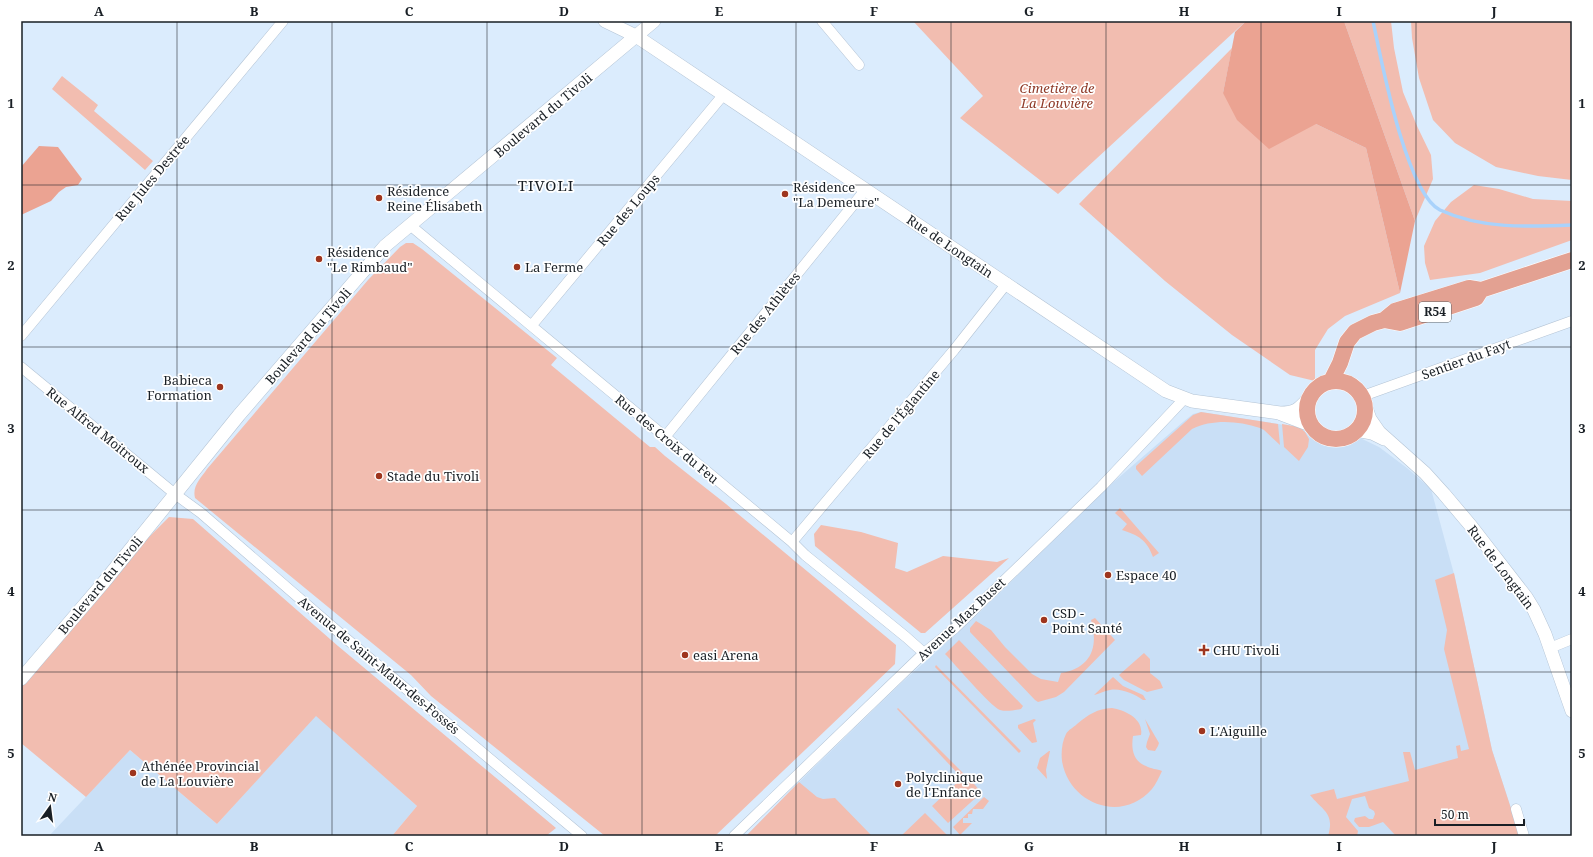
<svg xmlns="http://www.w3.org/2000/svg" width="1593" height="857" font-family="'Noto Serif',serif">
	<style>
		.built { fill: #c9dff6 }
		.green { fill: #f2bdb0 }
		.forest { fill: #eba392 }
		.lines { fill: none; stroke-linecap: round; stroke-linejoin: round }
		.stream { stroke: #a9d2fb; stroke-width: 3.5 }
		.minor-casing { stroke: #b4c4d5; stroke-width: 11 }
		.tertiary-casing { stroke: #b4c4d5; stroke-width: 14 }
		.primary-casing { stroke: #fff; stroke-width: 17 }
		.minor { stroke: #fff; stroke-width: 10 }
		.tertiary { stroke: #fff; stroke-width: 13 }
		.primary { stroke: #e3a192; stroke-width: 16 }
		.grid { fill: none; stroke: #191f25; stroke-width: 1; stroke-opacity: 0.55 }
		.poi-dot { fill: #9e351e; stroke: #fff; stroke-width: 1.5 }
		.labels { text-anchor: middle; stroke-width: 3.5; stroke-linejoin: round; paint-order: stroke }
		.shield { fill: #fff; stroke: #5e6266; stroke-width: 1 }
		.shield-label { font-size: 12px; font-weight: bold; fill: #191f25 }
		.park-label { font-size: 13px; font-style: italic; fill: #8e3826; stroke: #fff }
		.street-label { font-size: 13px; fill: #191f25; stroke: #fff }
		.poi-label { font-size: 13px; fill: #191f25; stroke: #fff; text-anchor: start }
		.quarter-label { font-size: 15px; letter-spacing: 1px; fill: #191f25; stroke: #fff }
		.neatline { fill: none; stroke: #191f25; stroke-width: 1.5 }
		.grid-label { font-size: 13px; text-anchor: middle; font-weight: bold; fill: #191f25 }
	</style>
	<rect width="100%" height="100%" fill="#dbecfd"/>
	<!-- built -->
	<path class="built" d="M1201 412 1356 436 1379 447 1407 468 1431 489 1454 574 1492 750 1520 836H746L799 782 898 686 979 613 1109 486 1183 422 1193 414Z
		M316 715 417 806 392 836H49L130 750 217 824Z"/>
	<!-- green -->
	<path class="green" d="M913 21H1246L1058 194 960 118 983 96Z
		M1344 21H1391L1394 48 1403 92 1417 126 1431 155 1433 179 1415 221Z
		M1411 21H1572V180L1538 176 1496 167 1455 143 1433 120 1419 78 1412 38Z
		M1232 48 1223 93 1316 124 1366 148 1400 293 1345 316 1328 329 1315 350V381L1290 375 1232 335 1165 281 1079 204Z
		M62 76 98 105 94 111 153 161 145 170 52 89Z
		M1474 185 1499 189 1533 199 1572 201V240L1480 273 1430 280 1425 263 1424 246 1435 221 1451 202Z
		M406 243H413L422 249 557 358 551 365 650 447H655L665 456 726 504 896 645 895 664 715 836H605L431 696 411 675 195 498C192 486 201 478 207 469L368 280 400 247Z
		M1201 412 1278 424 1280 445 1264 430 1260 428C1238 421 1213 419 1192 429L1142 476 1136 469V466L1193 415Z
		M1282 424 1299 427 1305 432 1309 439 1308 447 1299 461 1284 447Z
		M1120 508 1159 553 1153 557C1147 540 1138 535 1122 530L1127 524 1115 513Z
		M169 517 193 519 338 646 556 828 546 836H392L417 806 316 716 217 824 130 750 86 797 21 743V679L104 582Z
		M821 525 861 532 898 543 895 568 907 572 943 556 997 562 1009 558 925 633H921L815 546 814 534Z
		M1454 573 1492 750 1520 836H1396L1383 822 1369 827H1359L1354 821 1355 818 1365 816 1369 819H1373L1375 814 1374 811 1369 808 1365 796 1352 799 1346 817 1358 831 1357 836H1328C1335 813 1323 811 1310 795L1334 789 1337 799 1409 781 1403 752H1410L1415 770 1458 758 1456 746 1460 745 1461 751 1469 749 1444 649 1447 630 1435 580Z
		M1095 618 1115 640 1064 692 1056 697 1038 702 1035 700 970 632V628L976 621 991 630 1005 647 1032 674 1041 679 1058 682 1061 673C1091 668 1099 647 1091 620Z
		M959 640 1021 704 1023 706 1021 709C1014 710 1007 712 1000 710 991 707 954 663 945 654Z
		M1144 653 1150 659V673L1160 681 1163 688 1147 692 1124 680 1119 675Z
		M936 665 1021 751 1019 753 935 667Z
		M1113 677 1123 686 1143 695 1146 700H1143C1134 694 1121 688 1110 690 1104 691 1099 694 1094 695Z
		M898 708 976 786 981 793 948 823 932 806 962 778 897 709Z
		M1112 708C1125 710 1144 719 1141 735L1133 736C1131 749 1133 761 1146 766 1151 769 1157 769 1162 771 1159 777 1156 784 1152 789 1122 824 1069 804 1062 761 1061 752 1062 742 1066 734 1068 730 1074 727 1077 724 1089 714 1097 709 1112 708Z
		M1034 719 1036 720 1033 723 1037 742 1032 743 1018 728V725Z
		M1145 719 1159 743 1158 746 1155 751 1148 750 1146 747 1147 742 1150 734Z
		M1049 751H1050L1046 770 1047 779 1037 768 1040 758Z
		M799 782 817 797 823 799 835 798 872 836H746Z
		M984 797 989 801 983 809H973L972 814H968V818H963V823H972L960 835 953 827Z
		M925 813 948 836H901Z"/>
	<!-- forest -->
	<path class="forest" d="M1246 21H1344L1415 221 1400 293 1366 148 1316 124 1269 149 1237 120 1223 93 1235 32Z
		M39 146 58 147 82 179 78 185 66 187 59 192 51 201 21 215V167Z"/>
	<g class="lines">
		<!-- stream -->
		<path class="stream" d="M1373 21C1381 59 1406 193 1440 210 1481 229 1528 227 1572 225"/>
		<defs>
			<path id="minor" d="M822 21 859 65
				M411 226 792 542 805 555 906 637 924 653
				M532 325 724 94
				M21 336 283 21
				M21 367 175 494 201 513 343 636 582 836
				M1360 397 1572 321
				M665 437 866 189
				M792 542 954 350 1007 283
				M1550 648 1572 639
				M1516 809 1524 836
				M734 836 924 653 955 628 1101 487 1184 399"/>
			<path id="tertiary" d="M605 21 636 36 1166 391 1192 401 1280 413C1296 413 1299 409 1309 398
				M1364 402 1370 419 1379 432 1425 473 1444 494 1471 526 1526 597 1534 610 1545 634 1572 711
				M1281 414 1310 425
				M1356 430 1372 433 1384 439
				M21 679 104 582 239 415 385 246 654 21"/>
			<path id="primary" d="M1384 320 1400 323 1476 298 1481 290
				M1331 381 1340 363 1347 342 1355 332 1373 323 1384 320 1395 311 1469 288 1481 290 1572 260
				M1307 410a29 29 0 1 1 58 0a29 29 0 1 1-58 0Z"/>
		</defs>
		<!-- minor casing -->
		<use href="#minor" class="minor-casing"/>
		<!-- tertiary casing -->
		<use href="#tertiary" class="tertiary-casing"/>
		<!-- primary casing -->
		<use href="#primary" class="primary-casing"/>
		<!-- minor -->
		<use href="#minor" class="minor"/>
		<!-- tertiary -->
		<use href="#tertiary" class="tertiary"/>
		<!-- primary -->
		<use href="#primary" class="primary"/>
	</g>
	<!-- grid -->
	<path class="grid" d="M177 21V836M332 21V836M487 21V836M642 21V836M796 21V836M951 21V836M1106 21V836M1261 21V836M1416 21V836M21 185H1572M21 347H1572M21 510H1572M21 672H1572"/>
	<!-- markers -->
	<g class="poi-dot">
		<circle cx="785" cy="194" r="4"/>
		<circle cx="379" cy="198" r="4"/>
		<circle cx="319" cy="259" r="4"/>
		<circle cx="517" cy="267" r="4"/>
		<circle cx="220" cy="387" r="4"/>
		<circle cx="379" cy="476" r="4"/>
		<circle cx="1108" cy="575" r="4"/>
		<circle cx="1044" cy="620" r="4"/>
		<path d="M1202 644h4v4h4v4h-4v4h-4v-4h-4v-4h4z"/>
		<circle cx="685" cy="655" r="4"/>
		<circle cx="1202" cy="731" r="4"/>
		<circle cx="133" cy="773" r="4"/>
		<circle cx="898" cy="784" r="4"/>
	</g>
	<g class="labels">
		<!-- shield labels -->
		<rect class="shield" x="1419" y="302" width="32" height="20" rx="3"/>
		<g class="shield-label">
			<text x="1435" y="316">R54</text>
		</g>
		<!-- park labels -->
		<g class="park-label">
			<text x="1057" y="93">Cimetière de<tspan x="1057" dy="15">La Louvière</tspan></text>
		</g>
		<!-- street labels -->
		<g class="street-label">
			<text transform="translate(543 115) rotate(-40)" y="5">Boulevard du Tivoli</text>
			<text transform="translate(152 178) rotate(-50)" y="5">Rue Jules Destrée</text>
			<text transform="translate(628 210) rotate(-50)" y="5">Rue des Loups</text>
			<text transform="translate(950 246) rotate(34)" y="5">Rue de Longtain</text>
			<text transform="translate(765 313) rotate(-51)" y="5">Rue des Athlètes</text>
			<text transform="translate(308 336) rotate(-49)" y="5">Boulevard du Tivoli</text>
			<text transform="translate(1466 359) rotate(-20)" y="5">Sentier du Fayt</text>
			<text transform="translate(901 414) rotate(-50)" y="5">Rue de l'Églantine</text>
			<text transform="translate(98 430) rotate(39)" y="5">Rue Alfred Moitroux</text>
			<text transform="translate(667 439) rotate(40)" y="5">Rue des Croix du Feu</text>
			<text transform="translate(1501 567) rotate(53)" y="5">Rue de Longtain</text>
			<text transform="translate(100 585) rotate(-50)" y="5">Boulevard du Tivoli</text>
			<text transform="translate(961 619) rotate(-43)" y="5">Avenue Max Buset</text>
			<text transform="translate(379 665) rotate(40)" y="5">Avenue de Saint-Maur-des-Fossés</text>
		</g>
		<!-- poi labels -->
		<g class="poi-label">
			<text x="793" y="192">Résidence<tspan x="793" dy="15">"La Demeure"</tspan></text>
			<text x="387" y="196">Résidence<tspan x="387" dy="15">Reine Élisabeth</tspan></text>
			<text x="327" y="257">Résidence<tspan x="327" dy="15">"Le Rimbaud"</tspan></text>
			<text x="525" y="272">La Ferme</text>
			<text x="212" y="385" text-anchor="end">Babieca<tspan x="212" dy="15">Formation</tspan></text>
			<text x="387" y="481">Stade du Tivoli</text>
			<text x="1116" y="580">Espace 40</text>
			<text x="1052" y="618">CSD -<tspan x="1052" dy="15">Point Santé</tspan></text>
			<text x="1213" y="655">CHU Tivoli</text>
			<text x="693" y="660">easi Arena</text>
			<text x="1210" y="736">L'Aiguille</text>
			<text x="141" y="771">Athénée Provincial<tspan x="141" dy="15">de La Louvière</tspan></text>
			<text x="906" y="782">Polyclinique<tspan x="906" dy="15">de l'Enfance</tspan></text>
		</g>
		<!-- quarter labels -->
		<g class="quarter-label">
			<text x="546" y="191">TIVOLI</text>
		</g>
	</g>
	<!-- border -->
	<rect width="1593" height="857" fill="none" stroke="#ffffff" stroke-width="44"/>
	<!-- north arrow -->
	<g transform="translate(50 807) rotate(14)" stroke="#ffffff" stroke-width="3" paint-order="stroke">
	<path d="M0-3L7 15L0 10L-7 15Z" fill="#191f25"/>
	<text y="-6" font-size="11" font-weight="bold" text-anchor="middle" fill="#191f25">N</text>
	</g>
	<!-- scale -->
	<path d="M1435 819v6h89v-6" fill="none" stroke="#191f25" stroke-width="2"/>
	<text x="1441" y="819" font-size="12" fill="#191f25" stroke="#ffffff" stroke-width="3" paint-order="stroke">50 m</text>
	<rect x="22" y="22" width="1549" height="813" class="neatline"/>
	<g class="grid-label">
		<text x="99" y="16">A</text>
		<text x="254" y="16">B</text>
		<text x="409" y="16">C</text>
		<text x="564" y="16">D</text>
		<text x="719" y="16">E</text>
		<text x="874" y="16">F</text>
		<text x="1029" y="16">G</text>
		<text x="1184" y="16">H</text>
		<text x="1339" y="16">I</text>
		<text x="1494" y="16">J</text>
		<text x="11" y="108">1</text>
		<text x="1582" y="108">1</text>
		<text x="11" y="270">2</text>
		<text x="1582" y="270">2</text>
		<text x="11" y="433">3</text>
		<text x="1582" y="433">3</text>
		<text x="11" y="596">4</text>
		<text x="1582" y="596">4</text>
		<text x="11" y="758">5</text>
		<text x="1582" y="758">5</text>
		<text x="99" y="851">A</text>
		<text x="254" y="851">B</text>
		<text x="409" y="851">C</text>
		<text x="564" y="851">D</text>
		<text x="719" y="851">E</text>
		<text x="874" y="851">F</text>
		<text x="1029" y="851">G</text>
		<text x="1184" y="851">H</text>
		<text x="1339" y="851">I</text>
		<text x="1494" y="851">J</text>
	</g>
</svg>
